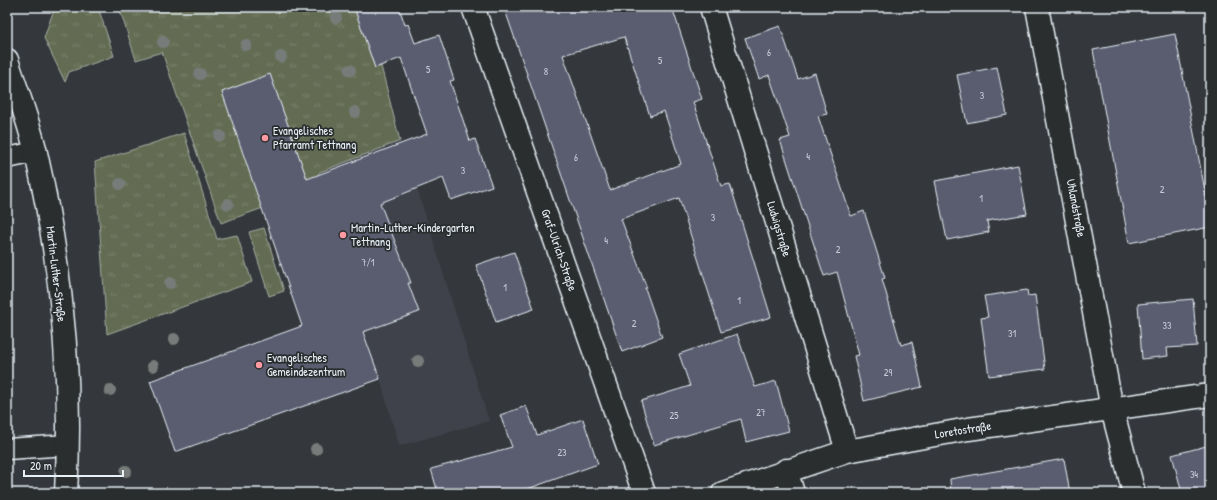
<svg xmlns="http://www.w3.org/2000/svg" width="1217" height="500" font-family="'Patrick Hand',sans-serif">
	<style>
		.built { fill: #3f424b }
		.grass { fill: url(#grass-tufts); stroke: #a6aea5 }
		.building { fill: #5a5d6f; stroke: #e8f1f8; fill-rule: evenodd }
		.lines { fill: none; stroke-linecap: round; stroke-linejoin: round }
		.lane-casing { stroke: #e8f1f8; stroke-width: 23 }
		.street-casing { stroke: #e8f1f8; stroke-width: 25 }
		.secondary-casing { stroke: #e8f1f8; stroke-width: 25 }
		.lane { stroke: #2a2d2e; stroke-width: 20 }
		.street { stroke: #2a2d2e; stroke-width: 22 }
		.secondary { stroke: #2a2d2e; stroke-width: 22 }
		.tree { fill: #777c7a }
		.poi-dot { fill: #ff9aa2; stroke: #2a2d2e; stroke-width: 1.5 }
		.labels { text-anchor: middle; stroke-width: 3.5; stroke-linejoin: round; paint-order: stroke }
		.number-label { font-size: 10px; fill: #c4ccd6 }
		.poi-label { font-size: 12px; fill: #e8f1f8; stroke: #2a2d2e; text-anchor: start }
		.street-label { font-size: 12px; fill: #e8f1f8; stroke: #2a2d2e }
	</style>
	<defs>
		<pattern id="grass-tufts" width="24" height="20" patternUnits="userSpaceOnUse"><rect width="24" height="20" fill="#646c52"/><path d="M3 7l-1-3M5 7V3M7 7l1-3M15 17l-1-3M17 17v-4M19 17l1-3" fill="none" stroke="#7a816c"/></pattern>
	</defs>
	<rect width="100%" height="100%" fill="#34373b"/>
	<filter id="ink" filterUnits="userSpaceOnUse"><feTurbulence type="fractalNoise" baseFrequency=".025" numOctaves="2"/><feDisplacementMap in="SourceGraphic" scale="8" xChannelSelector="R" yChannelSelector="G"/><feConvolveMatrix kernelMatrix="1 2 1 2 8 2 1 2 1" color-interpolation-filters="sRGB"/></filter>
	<g filter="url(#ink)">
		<!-- built -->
		<path class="built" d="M400 141 417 188 489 421 399 446 380 379 309 185 320 172Z"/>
		<!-- grass -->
		<path class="grass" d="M65 7H98L114 56 69 72 65 82 44 38 53 12Z
			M119 7H354L375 68 381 66 400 141 320 172 309 185 270 75 222 92 263 208 221 223 162 52 136 60Z
			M184 133 217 239 237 235 252 282 107 334 95 162Z
			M264 228 284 291 269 296 249 232Z"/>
		<!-- building -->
		<path class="building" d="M354 7H399L405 25 408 24 415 43 439 35 454 80 450 81 470 141 475 139 492 186 451 200 443 178 380 203 411 283H408L419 312 363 332 380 379 175 452 150 381 302 326 222 92 270 74 307 179 427 134 401 58 375 68Z
			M504 7H672L702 99 693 102 721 186 730 184 771 317 721 332 679 198 621 219 647 288H645L662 337 622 352ZM624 37 650 116 664 111 681 164 610 190 563 55Z
			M780 26 798 79 815 73 827 114 818 116 851 216 864 211 885 278 882 279 901 345 912 342 922 387 864 401 854 356 859 355 837 272 824 276 780 140 790 137 769 75 759 79 745 38Z
			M1175 34 1210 217V227L1129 243 1093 50Z
			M997 67 1007 115 967 123 957 75Z
			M1018 165 1027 214 987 221 989 232 947 240 935 181Z
			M514 252 534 309 496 322 476 265Z
			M1027 290 1028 296 1035 295 1045 369 989 376 981 318 988 317 984 296Z
			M1193 299 1197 346 1167 348 1168 356 1142 359 1138 304Z
			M737 334 755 387 776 381 789 431 746 442 741 419 654 445 641 401 690 386 679 354Z
			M526 406 537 435 583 419 598 464 516 493H438L431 469 512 447 500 415Z
			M1210 445V493H1182L1172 455Z
			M1064 459 1070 493H951L950 479Z"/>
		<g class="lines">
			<defs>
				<path id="lane" d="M7 158 36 152
					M7 449 68 445"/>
				<path id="street" d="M473 7 644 493
					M711 7 847 451
					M1037 7 1112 409 1134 493
					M786 470 793 493
					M723 493 847 451 968 429 1210 395"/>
				<path id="secondary" d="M7 60C17 91 29 122 36 153 61 263 73 380 66 493"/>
			</defs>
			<!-- lane casing -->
			<use href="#lane" class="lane-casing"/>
			<!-- street casing -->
			<use href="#street" class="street-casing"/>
			<!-- secondary casing -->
			<use href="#secondary" class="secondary-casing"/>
			<!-- lane -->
			<use href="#lane" class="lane"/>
			<!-- street -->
			<use href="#street" class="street"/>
			<!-- secondary -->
			<use href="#secondary" class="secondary"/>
		</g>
		<!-- trees -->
		<g class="tree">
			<circle cx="336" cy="18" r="6"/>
			<circle cx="163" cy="42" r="6"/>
			<circle cx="246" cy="45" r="6"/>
			<circle cx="281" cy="57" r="6"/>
			<circle cx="350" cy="70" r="6"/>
			<circle cx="200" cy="74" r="6"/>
			<circle cx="355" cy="112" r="6"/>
			<circle cx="220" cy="136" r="6"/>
			<circle cx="120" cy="184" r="6"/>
			<circle cx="228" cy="204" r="6"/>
			<circle cx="170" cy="283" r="6"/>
			<circle cx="174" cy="339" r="6"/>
			<circle cx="418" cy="361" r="6"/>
			<circle cx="153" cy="366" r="6"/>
			<circle cx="110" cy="390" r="6"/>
			<circle cx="316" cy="449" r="6"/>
			<circle cx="126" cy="471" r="6"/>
		</g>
	</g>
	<!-- markers -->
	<g class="poi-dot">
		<circle cx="265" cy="138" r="4"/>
		<circle cx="343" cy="235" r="4"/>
		<circle cx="259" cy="365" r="4"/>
	</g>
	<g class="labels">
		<!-- number labels -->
		<g class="number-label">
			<text x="769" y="56">6</text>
			<text x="660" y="64">5</text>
			<text x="428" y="73">5</text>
			<text x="546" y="75">8</text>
			<text x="982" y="99">3</text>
			<text x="808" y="160">4</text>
			<text x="576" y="161">6</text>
			<text x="463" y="174">3</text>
			<text x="1162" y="193">2</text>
			<text x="981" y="202">1</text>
			<text x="713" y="221">3</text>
			<text x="606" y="244">4</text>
			<text x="838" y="253">2</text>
			<text x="368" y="266">7/1</text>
			<text x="505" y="291">1</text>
			<text x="739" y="304">1</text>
			<text x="634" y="327">2</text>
			<text x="1167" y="329">33</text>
			<text x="1012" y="337">31</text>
			<text x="888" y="376">29</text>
			<text x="761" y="416">27</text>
			<text x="674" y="419">25</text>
			<text x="562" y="456">23</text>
			<text x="1194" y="478">34</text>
		</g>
		<!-- poi labels -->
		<g class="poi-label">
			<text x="273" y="135">Evangelisches<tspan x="273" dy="14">Pfarramt Tettnang</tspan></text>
			<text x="351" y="232">Martin-Luther-Kindergarten<tspan x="351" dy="14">Tettnang</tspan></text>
			<text x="267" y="362">Evangelisches<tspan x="267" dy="14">Gemeindezentrum</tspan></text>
		</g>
		<!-- street labels -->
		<g class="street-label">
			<text transform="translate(1076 208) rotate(79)" y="4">Uhlandstraße</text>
			<text transform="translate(779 229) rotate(73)" y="4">Ludwigstraße</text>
			<text transform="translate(559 250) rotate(71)" y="4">Graf-Ulrich-Straße</text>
			<text transform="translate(56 274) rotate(83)" y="4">Martin-Luther-Straße</text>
			<text transform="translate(963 430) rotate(-9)" y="4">Loretostraße</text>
		</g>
	</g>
	<!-- margin -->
	<rect width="1217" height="500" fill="none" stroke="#2a2d2e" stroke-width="24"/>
	<rect x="12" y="12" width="1193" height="476" fill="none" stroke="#e8f1f8" stroke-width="1.5" filter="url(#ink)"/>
	<!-- scale -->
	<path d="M24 470v6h99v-6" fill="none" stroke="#e8f1f8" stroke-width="2"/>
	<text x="30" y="470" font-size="12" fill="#e8f1f8" stroke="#2a2d2e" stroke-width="3" paint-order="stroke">20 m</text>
</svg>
